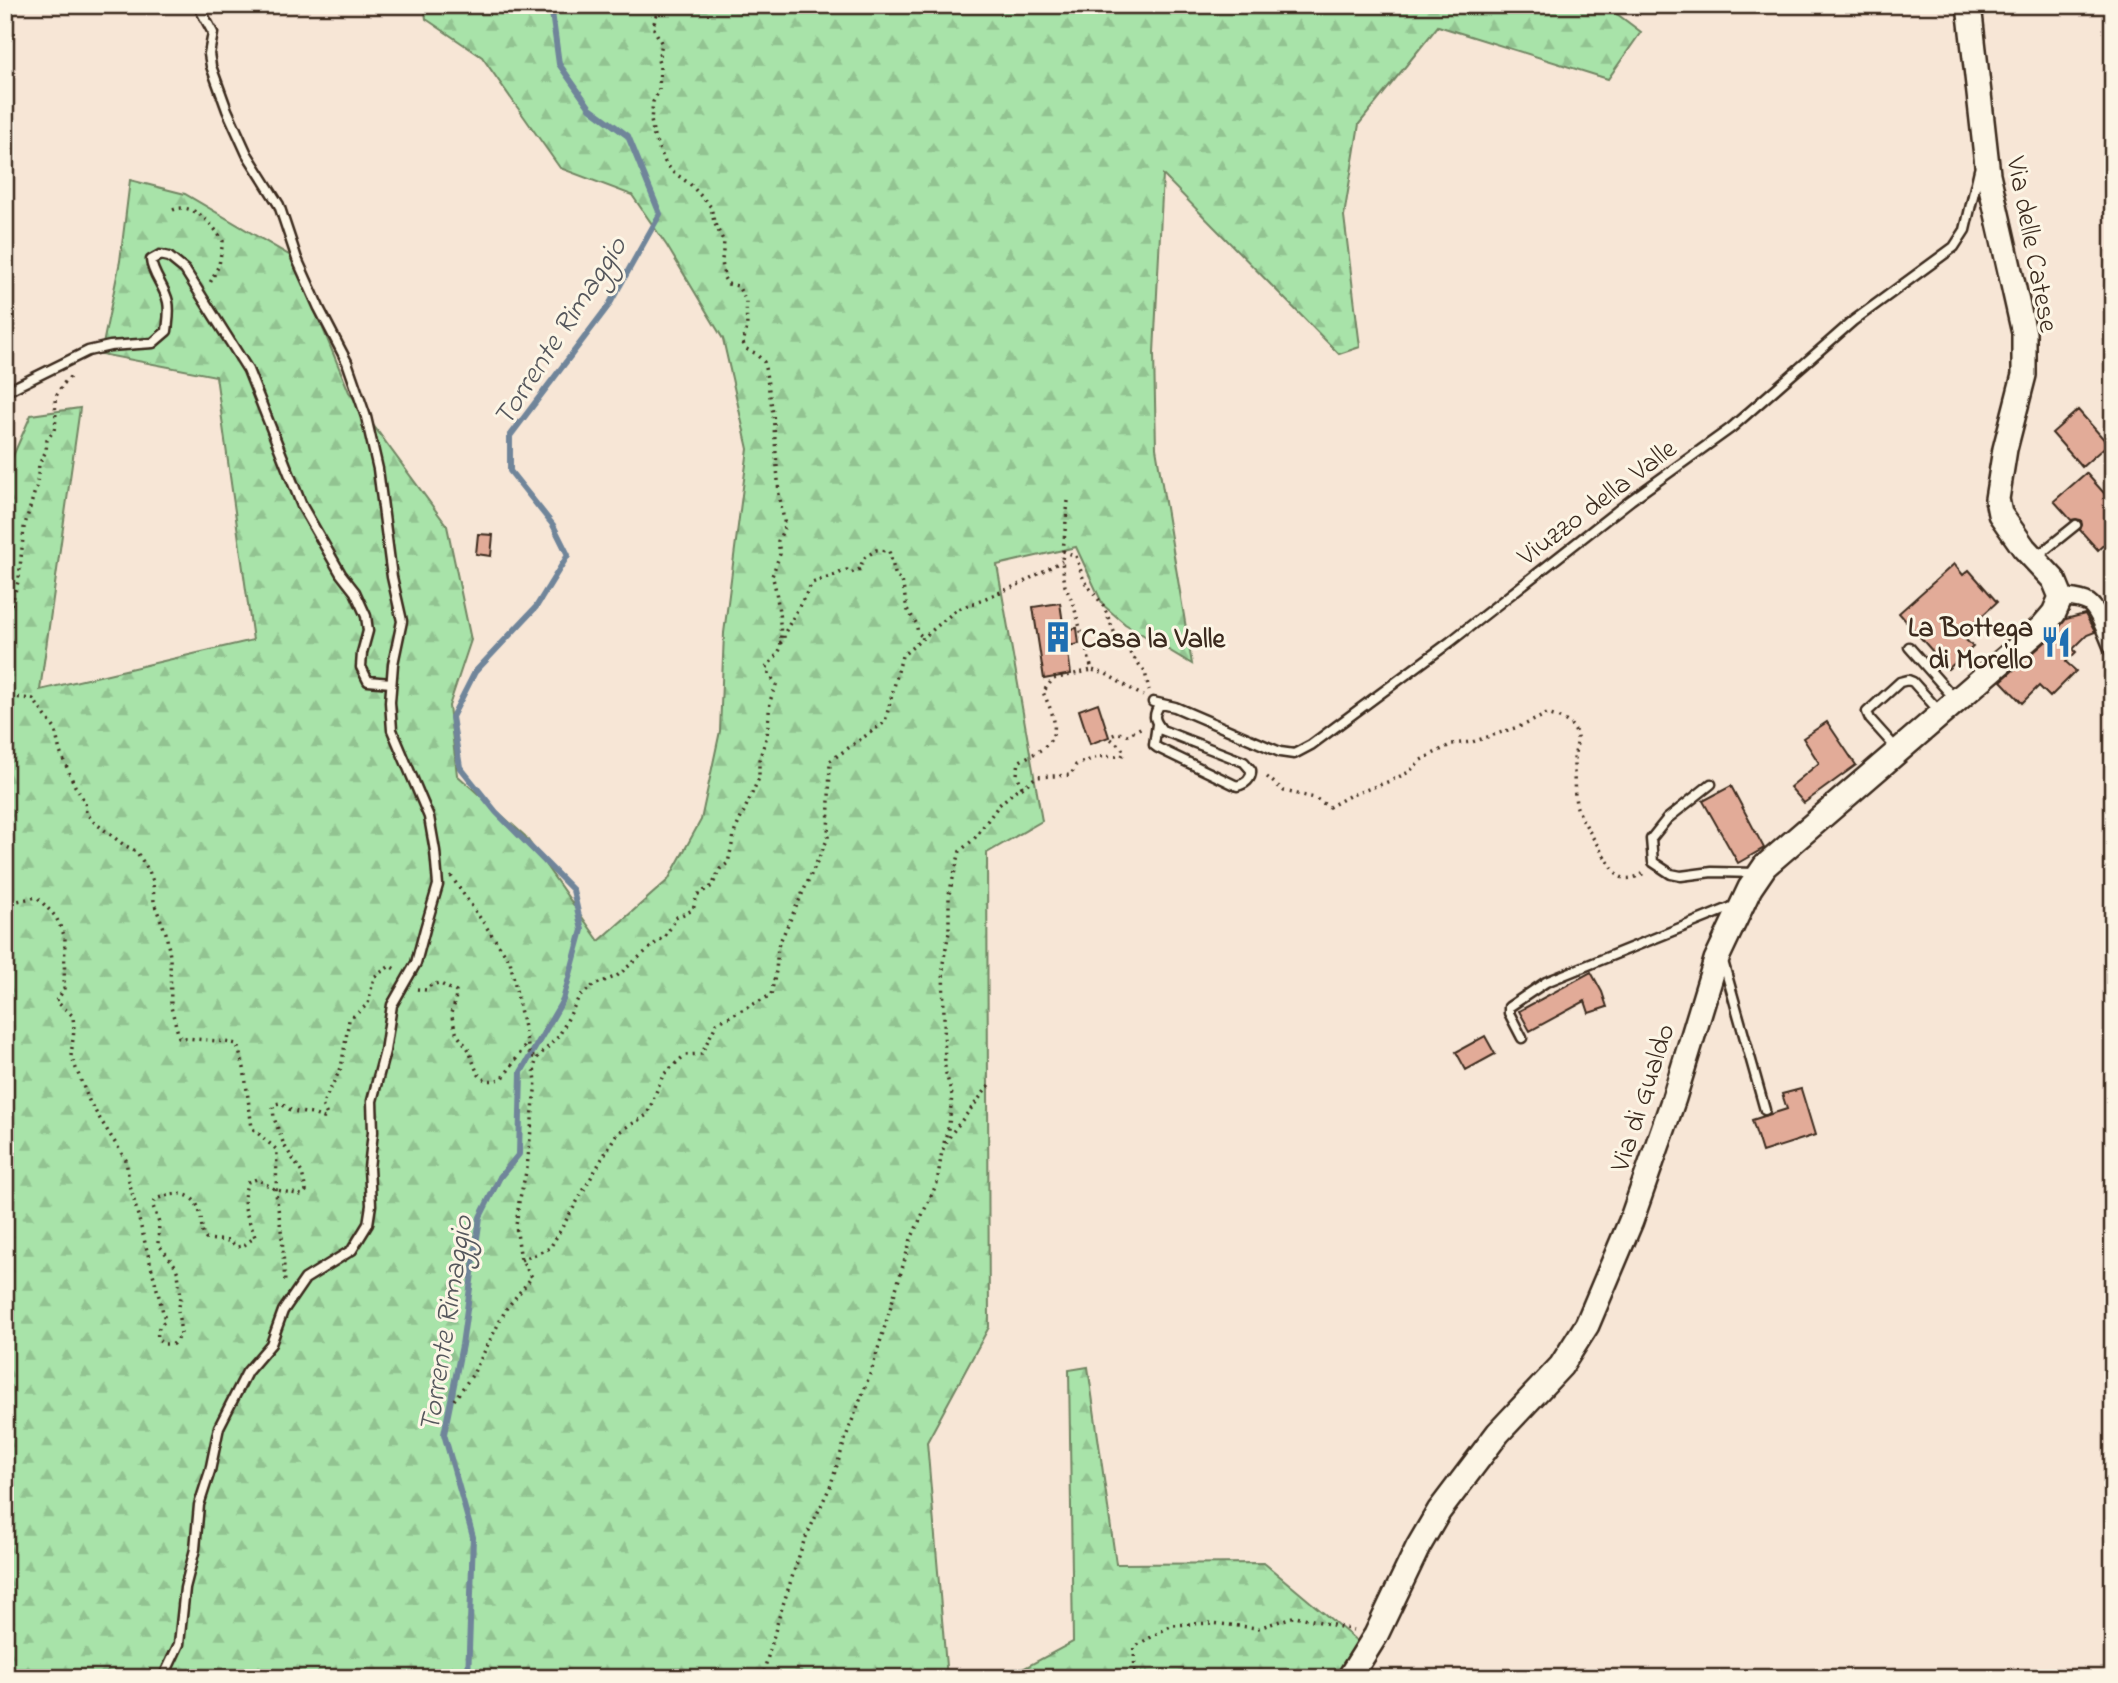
<svg xmlns="http://www.w3.org/2000/svg" width="2118" height="1683" font-family="'Indie Flower',sans-serif">
	<style>
		.forest { fill: url(#forest-firs); stroke: #728664; stroke-width: 2 }
		.lines { fill: none; stroke-linecap: round; stroke-linejoin: round }
		.stream { stroke: #6f859a; stroke-width: 6 }
		.building { fill: #e2ab98; stroke: #3b2a1e; stroke-width: 2 }
		.lane-casing { stroke: #3b2a1e; stroke-width: 13 }
		.street-casing { stroke: #3b2a1e; stroke-width: 21 }
		.secondary-casing { stroke: #3b2a1e; stroke-width: 28 }
		.path { stroke: #3b2a1e; stroke-width: 3.5; stroke-dasharray: 2 5; stroke-linecap: butt }
		.lane { stroke: #fcf5e5; stroke-width: 8 }
		.street { stroke: #fcf5e5; stroke-width: 16 }
		.secondary { stroke: #fcf5e5; stroke-width: 23 }
		.labels { text-anchor: middle; stroke-width: 6; stroke-linejoin: round; paint-order: stroke }
		.street-label { font-size: 28px; fill: #3b2a1e; stroke: #fcf5e5 }
		.poi-label { font-size: 28px; font-weight: bold; fill: #3b2a1e; stroke: #fcf5e5; text-anchor: end }
		.water-label { font-size: 30px; font-style: italic; fill: #55575c; stroke: #fcf5e5 }
	</style>
	<defs>
		<pattern id="forest-firs" width="22" height="20" patternUnits="userSpaceOnUse" patternTransform="scale(1.75)"><rect width="22" height="20" fill="#a8e3a9"/><path d="M5 1l3.5 6h-7zM16 11l3.5 6h-7z" fill="#92c391"/></pattern>
	</defs>
	<rect width="100%" height="100%" fill="#f7e6d6"/>
	<filter id="ink" filterUnits="userSpaceOnUse"><feTurbulence type="fractalNoise" baseFrequency=".0143" numOctaves="2"/><feDisplacementMap in="SourceGraphic" scale="14" xChannelSelector="R" yChannelSelector="G"/><feConvolveMatrix kernelMatrix="1 2 1 2 8 2 1 2 1" color-interpolation-filters="sRGB"/></filter>
	<g filter="url(#ink)">
		<!-- forest -->
		<path class="forest" d="M424 5H1605L1641 32 1608 79 1438 26 1359 124 1344 216 1360 347 1339 354 1163 175 1154 353 1156 448 1192 664 1125 624 1103 605 1076 547 997 565 1042 821 987 853 989 1327 927 1442 947 1678H5V474L31 415 80 408 40 690 253 640 216 376 101 354 120 261 130 180 185 194 294 258 349 392 447 526 471 640 449 706 457 775 525 836 599 941 668 880 701 820 720 731 724 633 748 449 723 339 667 246 632 195 560 168 482 57 426 19Z
			M1088 1367 1116 1564 1264 1563 1357 1641 1346 1678H1006L1073 1642 1069 1370Z"/>
		<g class="lines">
			<!-- stream -->
			<path class="stream" d="M468 1678 473 1537 444 1434 462 1345 480 1217 500 1177 519 1154 521 1072 563 1000 582 930 573 890 496 812 460 767 452 717 475 672 536 607 568 555 553 525 510 471V436L609 305 660 214 628 136 590 108 559 64 551 5"/>
		</g>
		<!-- building -->
		<path class="building" d="M2078 410 2108 444 2082 467 2052 433Z
			M2086 473 2113 503V536L2098 550 2080 530 2082 525 2081 520 2076 519 2071 520 2054 501Z
			M478 534 493 535 491 556 476 554Z
			M1954 564 1963 575 1969 570 1997 602 1961 635 1973 647 1948 669 1899 613Z
			M1060 603 1064 630 1077 628 1079 644 1067 646 1071 674 1044 679 1033 607Z
			M2085 614 2095 632 2087 635 2073 649 2076 652 2066 662 2076 671 2050 697 2039 686 2022 703 2001 681 2051 637 2066 619Z
			M1098 703 1109 737 1090 744 1079 710Z
			M1827 722 1856 765 1804 803 1790 787 1819 763 1803 738Z
			M1731 786 1764 848 1738 863 1703 801Z
			M1591 972 1602 992 1607 1007 1589 1013 1585 1001 1530 1031 1519 1011Z
			M1485 1036 1495 1054 1466 1070 1456 1052Z
			M1801 1089 1815 1135 1762 1152 1752 1120 1787 1109 1782 1094Z"/>
		<g class="lines">
			<defs>
				<path id="lane" d="M5 392 88 351 110 346 153 343 167 331C168 322 170 311 168 302 165 287 152 274 151 260L160 255 169 257 185 270 248 370 302 506 341 574 355 592 366 616 368 631 362 653 361 667 368 681 391 683
					M2035 558 2076 525
					M1909 647 1954 698
					M1153 702 1175 707 1280 752 1294 754 1311 745 1450 642 1631 500 1731 428 1853 321 1954 247 1965 230 1979 170
					M1157 724 1154 745 1158 748 1237 786C1245 784 1252 779 1251 770L1244 762 1162 730C1153 719 1153 715 1160 704
					M1896 748 1870 719 1867 712 1900 682 1908 680 1913 682 1939 711
					M1711 784 1667 819 1651 839 1653 862 1671 874 1681 876 1712 872 1757 873
					M1723 961 1765 1110
					M1522 1038 1509 1013V1007L1546 982 1737 905
					M163 1678 179 1644 185 1588 195 1549 199 1505 210 1471 219 1427 247 1372 271 1344 283 1311 305 1279 352 1250 368 1224 371 1205 369 1168 373 1132 372 1101 385 1051 392 1005 416 963 425 929 438 885 435 851 429 817 392 730 390 702 393 664 402 621 392 577 378 469 366 417 347 362 319 308 297 259 279 205 247 154 227 110 211 66 209 54 213 33 200 9 196 5"/>
				<path id="street" d="M2061 597C2069 598 2081 598 2089 603 2099 610 2108 637 2113 648"/>
				<path id="secondary" d="M1349 1678 1376 1635 1418 1547 1439 1511 1498 1433 1561 1366 1587 1325 1631 1221 1674 1098 1716 960 1750 888 1765 866 2042 627 2054 613 2061 597 2054 580 2024 548 2000 514 1997 499 2005 449 2024 375V333L1988 174 1969 5"/>
			</defs>
			<!-- lane casing -->
			<use href="#lane" class="lane-casing"/>
			<!-- street casing -->
			<use href="#street" class="street-casing"/>
			<!-- secondary casing -->
			<use href="#secondary" class="secondary-casing"/>
			<!-- path -->
			<path class="path" d="M173 210C193 201 214 226 223 241L219 265 209 285
				M1068 501 1062 561 1065 586 1073 603 1092 670 1106 674 1143 696
				M1063 551 1076 556 1084 581 1103 605 1115 634 1145 672 1149 690
				M5 617 12 603 19 578 24 528 37 484 39 464 46 451 47 440 54 430 56 420 55 398 63 384 72 375
				M780 643 784 639V634L812 583C819 580 825 579 833 576 838 575 841 571 847 570L851 573 860 569 863 559 876 550 889 551 896 577 902 580 907 609 916 623 918 633 923 637
				M5 693 12 697 33 699 55 729 60 752 75 786 85 802 86 813 95 823 124 845 136 851 149 871 153 882 154 903 166 933 170 956 171 1007 179 1037C199 1040 218 1040 237 1044L244 1068 252 1128 277 1150 276 1193 282 1237 285 1283
				M1267 777 1284 791 1315 798 1329 807 1349 796 1390 781 1409 772 1421 760 1452 744 1472 742 1524 725 1547 714C1557 717 1569 720 1574 729 1581 740 1574 750 1574 761 1574 775 1574 790 1576 804 1577 813 1614 875 1621 877 1629 881 1639 876 1646 872
				M1022 787 1017 774 1019 762C1027 756 1036 754 1043 748 1064 731 1051 711 1043 692L1053 679 1092 670
				M451 876 510 961 530 1056 537 1058
				M5 897 17 901 37 897 56 917 65 937 64 990 56 1001 73 1016 74 1030 71 1056 90 1103 126 1160 129 1181 164 1316V1322C158 1327 157 1331 158 1340L164 1344H173L181 1334 178 1311 181 1297 178 1273 174 1264 158 1244 159 1223 153 1206 156 1199C177 1191 196 1190 201 1217 202 1225 201 1232 206 1239L230 1241 237 1247 243 1246 255 1237C248 1215 239 1205 248 1182L257 1179 276 1190 302 1195 306 1191 302 1173 284 1145 274 1118 273 1108 275 1104 280 1103 292 1111 312 1114 324 1118 327 1115 322 1105 341 1068 349 1020 368 1004 374 977 390 966 398 971
				M417 989 426 990 431 985 439 983 456 992 455 1003 451 1013C453 1020 454 1028 457 1034 461 1041 468 1046 470 1053 477 1071 478 1087 503 1078L527 1043
				M944 1143 949 1125 952 1095 945 1070 943 963 949 932V894L960 851 974 839 999 805 1016 790 1022 788 1036 777 1071 775 1076 765 1097 757 1122 756 1124 752 1121 747 1111 739V736L1118 733 1128 735 1144 726
				M521 1260 550 1248 617 1133 647 1115 663 1075 685 1055 701 1054 717 1023 771 995 776 971 778 946 828 838 830 761 885 722 902 656 956 610 1018 585 1062 561
				M454 1400 473 1374 506 1309 532 1277 521 1260 516 1226 519 1202 527 1168 536 1081 534 1068 537 1058 559 1036 579 997 594 985 617 976 658 941 664 938 677 917 693 910 697 895 712 886 720 869 728 863 735 831 759 778V760L767 736 770 701 776 685 766 668C770 662 778 655 780 649 783 638 777 587 772 576L780 554 778 541 785 526 779 494 773 413 764 362 755 353 746 349 743 343 747 327 746 301 738 286 728 284 724 278 722 260 724 242 714 222 711 207 690 184 673 172 665 162 654 137 651 120 653 102 659 91 660 67 658 60 662 44 653 27 658 9 656 5
				M762 1678 779 1617 804 1541 830 1487 847 1434 872 1369 911 1239 937 1183 942 1151 951 1134 989 1086
				M1135 1678 1134 1647 1172 1625 1212 1623 1258 1628 1296 1616 1353 1630"/>
			<!-- lane -->
			<use href="#lane" class="lane"/>
			<!-- street -->
			<use href="#street" class="street"/>
			<!-- secondary -->
			<use href="#secondary" class="secondary"/>
		</g>
	</g>
	<!-- icons -->
	<defs>
		<symbol id="building-bare" viewBox="-9 -9 18 18"><path d="M-4-6H4V6H1V3H-1V6H-4ZM-2.5-4.3h1.7v1.8h-1.7ZM.8-4.3h1.7v1.8H.8ZM-2.5-1h1.7V.8h-1.7ZM.8-1h1.7V.8H.8Z" fill="#1f6fb2" stroke="#fcf5e5" stroke-width="2.5" paint-order="stroke"/></symbol>
		<symbol id="restaurant-bare" viewBox="-9 -9 18 18"><path d="M-5-6h1v4h1v-4h1v4h1v-4h1v5L-1.5 .5V6h-2V.5L-5-1ZM5-6V6H3V1.5H1.5Q1.5-4 5-6Z" fill="#1f6fb2" stroke="#fcf5e5" stroke-width="2.5" paint-order="stroke"/></symbol>
	</defs>
	<g fill-rule="evenodd">
		<use href="#building-bare" x="1036" y="615" width="44" height="44"/>
		<use href="#restaurant-bare" x="2034" y="620" width="44" height="44"/>
	</g>
	<g class="labels">
		<!-- street labels -->
		<g class="street-label">
			<text transform="translate(2034 244) rotate(79)" y="10">Via delle Catese</text>
			<text transform="translate(1596 501) rotate(-37)" y="10">Viuzzo della Valle</text>
			<text transform="translate(1641 1097) rotate(-72)" y="10">Via di Gualdo</text>
		</g>
		<!-- poi labels -->
		<g class="poi-label">
			<text x="2033" y="636">La Bottega<tspan x="2033" dy="32">di Morello</tspan></text>
			<text x="1081" y="647" text-anchor="start">Casa la Valle</text>
		</g>
		<!-- water labels -->
		<g class="water-label">
			<text transform="translate(559 331) rotate(-57)" y="10">Torrente Rimaggio</text>
			<text transform="translate(445 1324) rotate(-81)" y="10">Torrente Rimaggio</text>
		</g>
	</g>
	<!-- margin -->
	<rect width="2118" height="1683" fill="none" stroke="#fcf5e5" stroke-width="28"/>
	<rect x="14" y="14" width="2090" height="1655" fill="none" stroke="#3b2a1e" stroke-width="2.5" filter="url(#ink)"/>
</svg>
